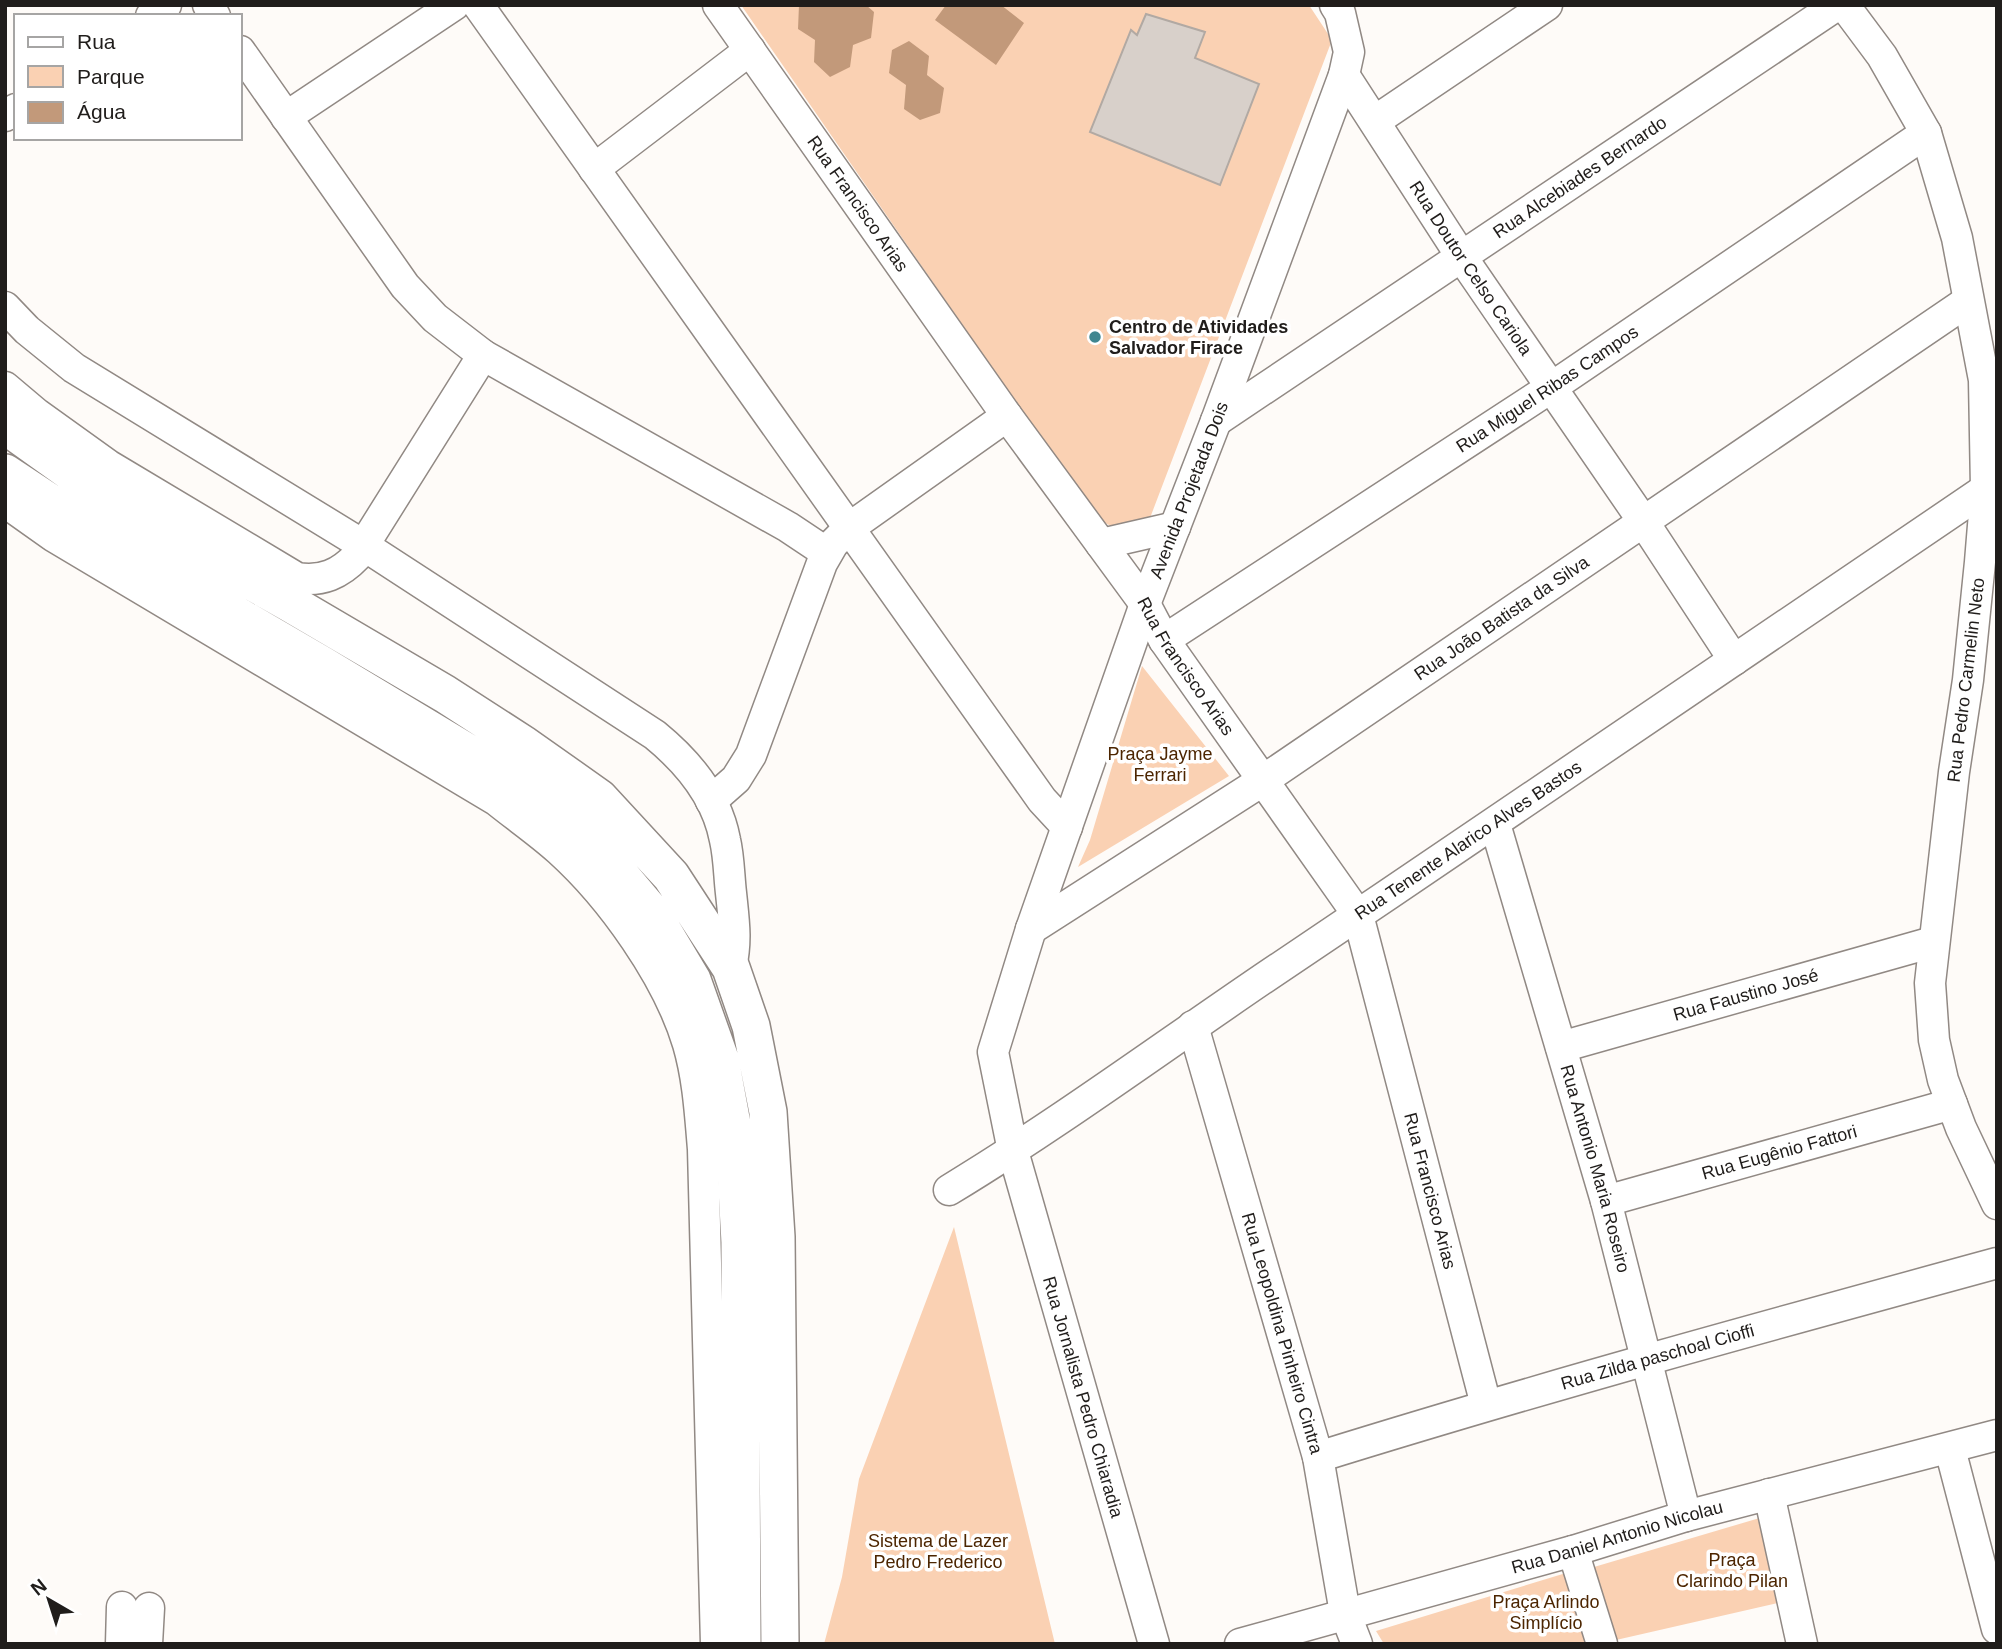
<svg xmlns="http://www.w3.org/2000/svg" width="2002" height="1649" font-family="Helvetica,sans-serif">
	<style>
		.green { fill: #fad1b3 }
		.water { fill: #c2997a }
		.building { fill: #d8d0ca; stroke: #b1a9a3; stroke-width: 2 }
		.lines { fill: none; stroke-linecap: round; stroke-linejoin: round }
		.minor-casing { stroke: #918984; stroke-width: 33 }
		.major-casing { stroke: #918984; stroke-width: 40 }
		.minor { stroke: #fff; stroke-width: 30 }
		.major { stroke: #fff; stroke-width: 37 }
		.poi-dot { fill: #3f8690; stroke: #fff; stroke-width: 2.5 }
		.labels { text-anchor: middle; stroke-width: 7; stroke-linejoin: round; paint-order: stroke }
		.street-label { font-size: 18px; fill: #201d1b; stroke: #fff }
		.poi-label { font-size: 18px; font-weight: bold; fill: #201d1b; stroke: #fff; text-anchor: start }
		.park-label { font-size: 18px; fill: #4c2500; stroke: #fff }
	</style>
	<rect width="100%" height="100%" fill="#fefbf8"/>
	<!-- green -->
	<path class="green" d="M741 5H1309L1332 40 1150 518 1120 531 1096 518Z
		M1142 666 1229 776 1078 867 1090 840Z
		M954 1227 1055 1644H824L842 1577 859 1479Z
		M1763 1517 1787 1601 1616 1640 1594 1567Z
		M1566 1573 1592 1644H1384L1376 1631Z"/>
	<!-- water -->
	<path class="water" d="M799 5H866L874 12 871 38 853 45 850 67 830 77 814 62 815 40 798 29Z
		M946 5H1001L1024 23 996 65 935 20Z
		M909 41 929 56 927 75 944 88 940 113 920 120 904 109 906 85 889 73 892 50Z"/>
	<!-- building -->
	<path class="building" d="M1146 14 1205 32 1195 58 1259 84 1220 185 1090 132 1131 30 1137 35Z"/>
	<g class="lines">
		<defs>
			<g id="minor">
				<path d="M208 5 215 16"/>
				<path d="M478 5 1042 800 1067 827"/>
				<path id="s1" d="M718 5 1007 416 1145 604 1164 640 1358 915 1486 1405"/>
				<path d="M1844 5 1882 56 1926 133 1957 238 1984 380 1986 489 1980 562 1968 680 1954 772 1930 983 1934 1040 1943 1080 1961 1128 1997 1204"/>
				<path d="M151 16 166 5"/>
				<path d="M240 51 405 286 435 318 483 355 788 527 827 553"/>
				<path id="s2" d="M1344 75 1461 256 1643 521 1734 660"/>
				<path d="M5 116 16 109"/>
				<path d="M286 117 454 5"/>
				<path d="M1375 121 1547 5"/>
				<path d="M594 169 750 50"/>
				<path d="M5 307 27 330 74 368 363 545 655 735C688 762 717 797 725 840 729 857 729 876 731 893 734 922 737 940 731 968"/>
				<path d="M5 387 37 414 108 465 297 578C322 582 340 574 357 556L483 355"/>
				<path id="s3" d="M1216 421 1837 5"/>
				<path d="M5 502 53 536 496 800C517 817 539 832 559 850 611 897 668 977 688 1044 698 1078 700 1114 703 1149L716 1644"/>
				<path d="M1101 544 1175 527"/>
				<path id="s4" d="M1164 640 1552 387 1926 133"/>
				<path d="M711 801 736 779 751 755 822 563 833 544 849 528 1007 416"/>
				<path id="s5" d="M1495 824 1606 1201 1686 1516"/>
				<path id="s6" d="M1031 929 1262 781 1968 301"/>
				<path id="s7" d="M1193 1026 1318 1457 1345 1613 1357 1644"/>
				<path id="s8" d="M1561 1047 1933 942"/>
				<path id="s9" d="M949 1190C1061 1122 1165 1045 1273 972 1511 812 1748 651 1986 489"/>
				<path id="s10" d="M1606 1201 1952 1104"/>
				<path d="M1950 1449 1997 1629"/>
				<path id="s11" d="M1318 1457C1543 1387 1770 1325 1997 1263"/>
				<path d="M1769 1494 1802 1644"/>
				<path d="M1573 1551 1602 1644"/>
				<path d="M121 1644 122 1607"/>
				<path d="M147 1644 149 1608"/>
				<path id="s12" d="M1154 1644 1013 1151 993 1052 1031 929 1145 604 1216 421 1344 75 1349 52 1340 13 1335 5"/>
				<path id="s13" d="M1240 1644 1573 1551 1686 1516 1997 1435"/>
			</g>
			<path id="major" d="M5 425 121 508 290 603 445 694 524 745 599 798 671 876 731 968 751 1026 768 1112 776 1237 780 1644
				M5 473 102 537 322 665 540 796 582 830 652 913 692 980 720 1059 734 1135 740 1242 742 1644"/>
		</defs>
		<!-- minor casing -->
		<use href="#minor" class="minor-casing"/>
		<!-- major casing -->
		<use href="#major" class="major-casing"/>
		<!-- minor -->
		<use href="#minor" class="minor"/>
		<!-- major -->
		<use href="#major" class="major"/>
	</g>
	<!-- markers -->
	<circle class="poi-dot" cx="1095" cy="337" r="7"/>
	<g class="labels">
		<!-- street labels -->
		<g class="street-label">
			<text dy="6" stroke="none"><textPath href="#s3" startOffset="438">Rua Alcebiades Bernardo</textPath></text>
			<text dy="6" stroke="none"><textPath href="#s1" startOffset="243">Rua Francisco Arias</textPath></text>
			<text dy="6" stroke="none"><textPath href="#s2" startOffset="231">Rua Doutor Celso Cariola</textPath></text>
			<text dy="6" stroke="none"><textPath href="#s4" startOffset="458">Rua Miguel Ribas Campos</textPath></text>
			<text dy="6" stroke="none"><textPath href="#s12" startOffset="1209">Avenida Projetada Dois</textPath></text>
			<text dy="6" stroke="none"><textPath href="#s6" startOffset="564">Rua João Batista da Silva</textPath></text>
			<text dy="6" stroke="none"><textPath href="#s1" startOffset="810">Rua Francisco Arias</textPath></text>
			<text transform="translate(1966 680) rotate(-83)" y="6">Rua Pedro Carmelin Neto</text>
			<text dy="6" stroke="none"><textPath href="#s9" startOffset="626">Rua Tenente Alarico Alves Bastos</textPath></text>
			<text dy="6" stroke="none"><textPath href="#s8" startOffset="192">Rua Faustino José</textPath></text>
			<text dy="6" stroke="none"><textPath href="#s10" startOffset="180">Rua Eugênio Fattori</textPath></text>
			<text dy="6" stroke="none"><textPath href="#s5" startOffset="359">Rua Antonio Maria Roseiro</textPath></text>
			<text dy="6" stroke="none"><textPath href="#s1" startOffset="1398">Rua Francisco Arias</textPath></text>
			<text dy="6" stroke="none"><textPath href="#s7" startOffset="320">Rua Leopoldina Pinheiro Cintra</textPath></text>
			<text dy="6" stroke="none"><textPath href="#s11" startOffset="354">Rua Zilda paschoal Cioffi</textPath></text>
			<text transform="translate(1083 1397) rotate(74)" y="6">Rua Jornalista Pedro Chiaradia</text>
			<text dy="6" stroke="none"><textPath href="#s13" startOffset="392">Rua Daniel Antonio Nicolau</textPath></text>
		</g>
		<!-- poi labels -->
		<g class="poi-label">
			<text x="1109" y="333">Centro de Atividades<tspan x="1109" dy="21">Salvador Firace</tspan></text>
		</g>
		<!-- park labels -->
		<g class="park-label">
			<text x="1160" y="760">Praça Jayme<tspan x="1160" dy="21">Ferrari</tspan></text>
			<text x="938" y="1547">Sistema de Lazer<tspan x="938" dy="21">Pedro Frederico</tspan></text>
			<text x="1732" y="1566">Praça<tspan x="1732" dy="21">Clarindo Pilan</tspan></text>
			<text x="1546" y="1608">Praça Arlindo<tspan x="1546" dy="21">Simplício</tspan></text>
		</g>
	</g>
	<!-- border -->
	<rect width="2002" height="1649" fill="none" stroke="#201d1b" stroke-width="14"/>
	<!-- legend -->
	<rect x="14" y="14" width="228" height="126" fill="#ffffff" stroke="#a6a5a4" stroke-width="2"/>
	<rect x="28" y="37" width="35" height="10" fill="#ffffff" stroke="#a6a5a4" stroke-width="2"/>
	<text x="77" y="49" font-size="21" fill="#201d1b">Rua</text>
	<rect x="28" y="66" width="35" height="21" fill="#fad1b3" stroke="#a6a5a4" stroke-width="2"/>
	<text x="77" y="84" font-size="21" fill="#201d1b">Parque</text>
	<rect x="28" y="102" width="35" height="21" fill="#c2997a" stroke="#a6a5a4" stroke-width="2"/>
	<text x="77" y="119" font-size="21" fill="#201d1b">Água</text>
	<!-- north arrow -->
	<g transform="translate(49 1600) rotate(321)" stroke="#ffffff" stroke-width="5" paint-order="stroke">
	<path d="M0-5L12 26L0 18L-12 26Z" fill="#201d1b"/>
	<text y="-10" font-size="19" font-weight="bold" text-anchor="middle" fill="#201d1b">N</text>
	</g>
</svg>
